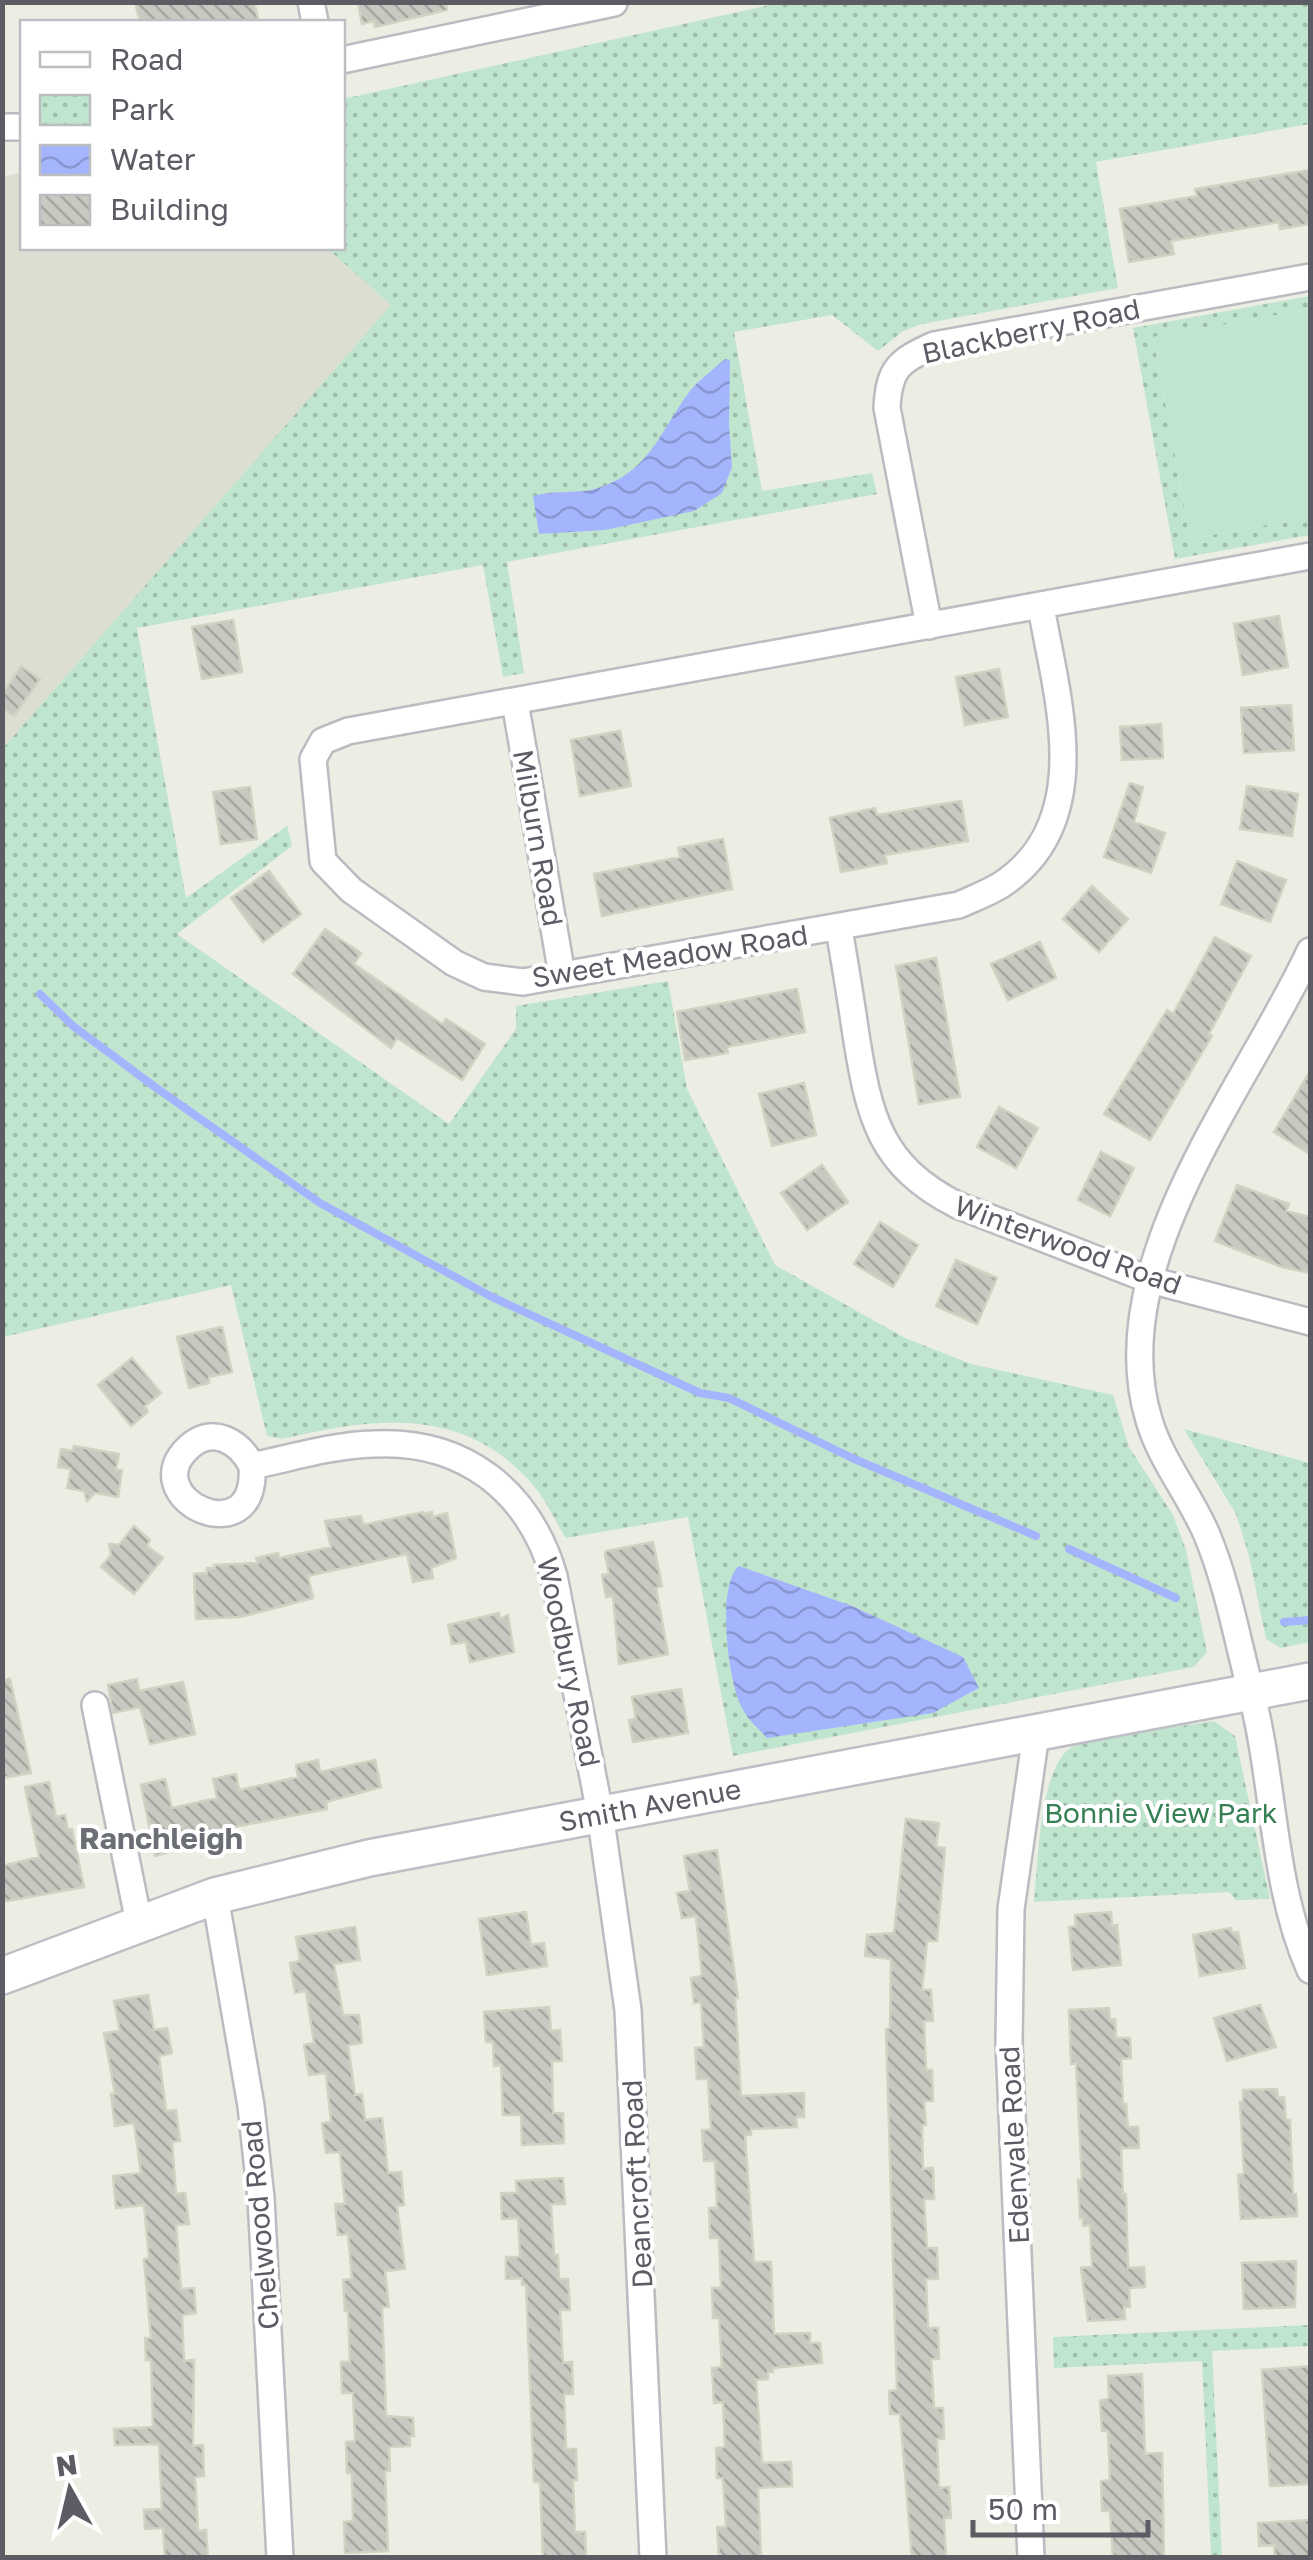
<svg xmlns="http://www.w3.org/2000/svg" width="1313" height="2560" font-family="'Golos Text',sans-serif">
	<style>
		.education { fill: #dcded1 }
		.grass { fill: #c0e5ce }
		.park { fill: url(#park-dots) }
		.water { fill: url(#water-waves) }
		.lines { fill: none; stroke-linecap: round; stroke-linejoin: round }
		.stream { stroke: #a4b5fe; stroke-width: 8 }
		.building { fill: url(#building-back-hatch); stroke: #d1d3c2; stroke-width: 2.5 }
		.street-casing { stroke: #bbbbc2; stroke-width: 30 }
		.secondary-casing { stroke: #bebec6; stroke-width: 40 }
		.street { stroke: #fff; stroke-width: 25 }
		.secondary { stroke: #fff; stroke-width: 35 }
		.labels { text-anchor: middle; stroke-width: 8; stroke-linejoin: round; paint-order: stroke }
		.street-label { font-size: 28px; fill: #5b5c64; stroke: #fff }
		.park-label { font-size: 28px; fill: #358155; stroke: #fff }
		.neighbourhood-label { font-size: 30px; font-weight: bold; fill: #6c6e76; stroke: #fff }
	</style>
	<defs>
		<pattern id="park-dots" width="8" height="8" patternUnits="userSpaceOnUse" patternTransform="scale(2.5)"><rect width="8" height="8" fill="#c0e5ce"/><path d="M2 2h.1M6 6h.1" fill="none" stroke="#9fbdab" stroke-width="1.8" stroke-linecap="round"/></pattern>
		<pattern id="water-waves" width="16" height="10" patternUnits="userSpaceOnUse" patternTransform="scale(2.5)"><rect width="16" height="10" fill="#a4b5fe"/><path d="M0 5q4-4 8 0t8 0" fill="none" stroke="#8996d1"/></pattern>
		<pattern id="building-back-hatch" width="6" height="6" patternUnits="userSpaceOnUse" patternTransform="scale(2.5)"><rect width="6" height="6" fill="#c8c9c0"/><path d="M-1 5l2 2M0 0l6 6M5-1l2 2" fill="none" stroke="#a5a6a0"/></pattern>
	</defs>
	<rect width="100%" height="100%" fill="#eceee3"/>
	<!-- education -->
	<path class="education" d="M22 172V248H327L392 305 3 748V177Z"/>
	<!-- grass -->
	<path class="grass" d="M1310 309V517L1190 539 1153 337Z"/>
	<!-- park -->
	<path class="park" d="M779 3H1310V124L1096 162 1118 288 922 324 903 331 878 351 832 315 734 332 762 491 872 473 877 494 507 562 524 673 503 677 483 565 137 628 186 898 287 826 292 846 177 934 449 1124 516 1029V1006L668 981 687 1089 775 1265 905 1338 971 1364 1113 1395 1129 1447 1173 1515 1186 1550 1207 1652 1194 1667 733 1756 688 1517 566 1538C555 1521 546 1500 533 1485 464 1404 373 1418 282 1439L267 1436 231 1285 3 1337V748L391 305 327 248H342L343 99Z
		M1310 296V309L1153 337 1190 539 1310 517V535L1175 559 1133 328Z
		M1184 1429 1310 1463V1642L1281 1648 1266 1639 1249 1556 1236 1514Z
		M1214 1721 1235 1736 1270 1899 1236 1900 1229 1892 1034 1902C1038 1864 1039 1771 1070 1748 1083 1739 1190 1725 1214 1721Z
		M1310 2325V2346L1212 2351 1222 2557H1211L1202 2361 1054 2368 1053 2337Z"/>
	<!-- water -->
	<path class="water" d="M725 359 730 360 729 424 732 467 722 493 694 511 605 530 539 534 533 496C553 490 575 494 595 489 651 472 659 432 690 391 700 379 714 369 725 359Z
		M739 1566 852 1606 963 1657 979 1688 933 1713 767 1738C759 1729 747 1719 742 1708 728 1683 716 1585 739 1566Z"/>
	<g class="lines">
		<!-- stream -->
		<path class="stream" d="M40 994 73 1026 155 1087 320 1203 490 1296 700 1393 729 1398 852 1458 1036 1536
			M1069 1549 1176 1598
			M1284 1622 1310 1620"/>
	</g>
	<!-- building -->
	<path class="building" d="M135 2H254L259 22H140Z
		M358 2H446L447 10 375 27 374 21 362 24Z
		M1310 170V224L1280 229 1279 222 1171 241 1174 254 1129 262 1120 209 1197 196 1195 189Z
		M1279 616 1288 667 1243 675 1234 624Z
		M233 620 242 672 202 679 192 627Z
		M21 666 40 679 14 716 2 708V695Z
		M999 669 1008 717 965 725 956 677Z
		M1291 705 1294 750 1244 753 1241 708Z
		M1161 724 1163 758 1122 760 1120 727Z
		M620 731 631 786 580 796 571 740Z
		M1130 783 1143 787 1134 822 1165 833 1151 873 1104 857Z
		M1247 786 1298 794 1292 836 1240 829Z
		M250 787 257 839 221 844 213 792Z
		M961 801 968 841 885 855 887 863 841 872 830 818 875 808 877 815Z
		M723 839 732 889 602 916 594 874 680 857 678 848Z
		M1237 861 1286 880 1270 922 1221 904Z
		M269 871 301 914 263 942 231 898Z
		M1092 886 1128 919 1099 952 1063 919Z
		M325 929 361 953 354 964 442 1024 446 1019 485 1044 462 1080 397 1038 391 1048 293 974Z
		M1215 937 1251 956 1209 1034 1212 1036 1150 1140 1104 1114 1167 1010 1173 1014Z
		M1040 942 1056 978 1008 1000 991 964Z
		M936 958 960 1097 919 1104 896 966Z
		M797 989 805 1032 727 1047 728 1053 685 1060 677 1012Z
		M1310 1071V1154L1274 1132Z
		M804 1083 816 1135 772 1146 759 1094Z
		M999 1107 1038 1128 1016 1168 977 1147Z
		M1101 1152 1134 1168 1110 1216 1078 1200Z
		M822 1165 848 1202 807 1230 781 1193Z
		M1237 1185 1289 1204 1286 1211 1310 1217V1273L1282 1267 1215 1241Z
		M880 1222 918 1245 893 1287 854 1264Z
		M956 1260 997 1278 977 1324 936 1306Z
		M222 1327 232 1372 209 1377V1383L189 1388 177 1337Z
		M132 1358 161 1393 145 1406 148 1412 131 1426 98 1385Z
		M74 1446 119 1454 116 1470H122L118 1497 95 1493 87 1501 84 1491 67 1488 71 1469 58 1467 61 1449 73 1451Z
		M423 1512V1514L432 1512V1517L447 1513 456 1558 431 1568 433 1578 413 1582 407 1554 308 1576 313 1598 240 1617 196 1619 194 1574 207 1573V1568H215L214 1565 258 1563 256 1558 278 1553 279 1558 331 1547 325 1521 361 1516 363 1524H368Z
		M134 1526 150 1540 147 1546 163 1558 134 1594 101 1567 111 1555 109 1544 119 1545Z
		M653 1542 662 1586 656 1588 668 1654 619 1664 613 1596 606 1597 602 1575 609 1574 605 1554 606 1551Z
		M499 1613 500 1619 508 1615 514 1652 470 1662 466 1642 452 1644 448 1625Z
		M10 1679 31 1773 2 1778V1680Z
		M137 1679 139 1691 183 1682 195 1734 150 1744 140 1707 113 1713 108 1685Z
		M681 1689 688 1733 633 1742 629 1720 636 1719 632 1697Z
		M318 1760 320 1772 375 1760 381 1787 326 1802 327 1809 203 1833 204 1837 179 1842 181 1849 155 1856 141 1785 165 1779 172 1808 217 1798 213 1779 236 1774 239 1790 298 1777 296 1765Z
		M49 1782 56 1817 65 1815 68 1830 72 1829 84 1887 2 1902V1866L39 1857 25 1787Z
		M906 1819 939 1823 936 1847 945 1848 937 1941H927L922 1990H931L933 2021H924L926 2070H932L933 2101H924L926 2125H922L923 2169 933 2168 934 2199H924L927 2248H937L938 2279H926L928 2328H938L939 2359H931L934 2408H943L944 2439H937L939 2488 949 2487 951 2518H944L946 2558H912L900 2414H890L889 2391 897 2390 886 2029 890 2028 891 1959 865 1956 867 1935 894 1933Z
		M717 1850 738 1998H735L741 2096 804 2093V2117H796L797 2127 751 2129V2135H745L754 2262H771L774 2334 810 2333V2343H820L822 2363 773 2368V2372H768V2379L756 2380 762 2463 791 2462 792 2486 758 2488 761 2556 739 2558H719L717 2527H726L723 2478H717L716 2448 725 2447 723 2402 714 2403 712 2368 722 2367 719 2318H713L712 2288H721L719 2238H710L709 2208H717L715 2161H704L702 2130H711L708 2079H697L695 2048 704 2047 701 2002 694 2003 691 1978 702 1976 696 1916 682 1918 677 1893 690 1891 684 1856Z
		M526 1912 531 1945 544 1943 547 1966 487 1975 479 1919Z
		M1111 1912 1112 1926 1117 1925 1121 1965 1073 1970 1069 1927 1076 1926 1075 1915Z
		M355 1927 360 1960 334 1964 343 2015H359L362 2043 348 2045 355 2095 362 2094 365 2120 382 2118 388 2173 401 2172 404 2205 397 2206 405 2269 385 2271 389 2307H382L386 2416 413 2418 414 2436H410V2446L389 2447 390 2471H385L388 2551 345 2553 344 2522 353 2521 352 2473H347L346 2442 355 2441 353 2393H342L341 2362H350L348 2311H345L343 2280 352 2279 348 2234 338 2235 335 2204H345L340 2152 326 2153 322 2123 331 2122 326 2073 309 2075 304 2045 314 2043 306 1991 295 1993 290 1963 300 1961 296 1937Z
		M1231 1928 1232 1933 1238 1932 1245 1968 1200 1976 1193 1935Z
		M148 1995 154 2030 167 2028 172 2053 159 2056 166 2111 176 2110 180 2141 172 2142 176 2194 185 2193 189 2224 176 2225 181 2289 194 2288 196 2313 182 2315 184 2361 194 2360 193 2446 203 2445 204 2476 195 2477 198 2531 206 2530 208 2558H165L163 2528 145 2529 144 2510 162 2509 159 2444 115 2445 114 2429 153 2427 151 2360H146L145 2338H151L144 2259 149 2258 144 2205 116 2208 113 2176 141 2173 134 2123 115 2126 111 2094H115L104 2033 120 2031 114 2001Z
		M1260 2005 1276 2047 1227 2061 1214 2018Z
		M549 2007 551 2031 560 2030 562 2061H552L553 2113H563L564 2143 522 2145 521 2115H503L501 2065 494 2066 493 2042H486L484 2012Z
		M1109 2008 1110 2020 1115 2019 1116 2038H1130L1131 2058 1121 2059 1123 2104H1126L1128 2127H1138L1139 2148H1121L1123 2194H1126L1128 2268 1144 2267 1145 2287 1129 2288 1130 2307H1124L1125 2319 1088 2321 1081 2268 1092 2267 1090 2225 1083 2226V2218H1080L1078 2180H1082L1076 2063 1071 2064 1069 2010Z
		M1277 2089 1278 2098 1284 2097 1286 2120H1290L1293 2194H1296L1297 2216 1241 2219 1238 2175 1244 2174 1240 2102 1243 2101V2090Z
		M563 2178 565 2204H551L554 2255H558L559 2279H568L570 2310H560L563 2363 572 2362 573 2394H564L566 2449H576L577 2480H573L575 2532H585L586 2558H543L540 2482H534L526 2285H522V2278L506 2279V2257H520L518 2218 502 2219 501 2193H517L516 2181Z
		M1296 2261 1295 2307 1244 2309 1242 2263Z
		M1310 2366V2484L1270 2486 1262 2370Z
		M1142 2374 1145 2454 1162 2453 1164 2558H1113L1110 2511H1102L1101 2481 1110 2480 1108 2431H1102L1100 2401 1109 2398 1108 2376Z
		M1310 2520V2558H1275L1274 2545 1259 2546 1258 2523Z"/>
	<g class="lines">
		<defs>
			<path id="street" d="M311 2 315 22
				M342 60 614 3
				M2 127H22
				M1041 607C1057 698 1097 822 1001 885 988 893 972 899 959 905L523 982 484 977 454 963 351 890 323 861 313 759 323 741 348 731 1310 556
				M929 626 887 408C889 368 899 361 934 345L1310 277
				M515 702 562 975
				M839 929C845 964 851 1000 856 1035 869 1116 879 1165 957 1205L1150 1280 1310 1322
				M1310 951C1248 1085 1101 1264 1149 1420 1161 1461 1190 1495 1207 1535 1227 1583 1237 1638 1250 1688 1275 1780 1271 1882 1310 1970
				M252 1466C240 1442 213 1425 189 1447 133 1497 258 1558 252 1466 291 1458 333 1445 373 1444 464 1439 529 1491 554 1576L600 1813 628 2010 653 2558
				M95 1705 139 1923
				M215 1896 251 2106 261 2198 280 2558
				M1031 2558 1009 2043 1011 1909 1036 1734"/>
			<g id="secondary">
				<path id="s1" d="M2 1976 215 1896 369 1858 1310 1681"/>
			</g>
		</defs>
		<!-- street casing -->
		<use href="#street" class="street-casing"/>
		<!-- secondary casing -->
		<use href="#secondary" class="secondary-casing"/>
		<!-- street -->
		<use href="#street" class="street"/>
		<!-- secondary -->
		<use href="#secondary" class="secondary"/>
	</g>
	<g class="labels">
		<!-- street labels -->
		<g class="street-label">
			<text transform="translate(1031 331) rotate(-12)" y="10">Blackberry Road</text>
			<text transform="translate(538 838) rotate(80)" y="10">Milburn Road</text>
			<text transform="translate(670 956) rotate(-9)" y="10">Sweet Meadow Road</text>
			<text transform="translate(1068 1245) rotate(20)" y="10">Winterwood Road</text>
			<text transform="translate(569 1662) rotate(78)" y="10">Woodbury Road</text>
			<text dy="10" stroke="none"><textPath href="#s1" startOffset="672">Smith Avenue</textPath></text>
			<text transform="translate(1014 2145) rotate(-93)" y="10">Edenvale Road</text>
			<text transform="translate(637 2184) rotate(-93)" y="10">Deancroft Road</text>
			<text transform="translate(260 2225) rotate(-95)" y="10">Chelwood Road</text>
		</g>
		<!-- park labels -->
		<g class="park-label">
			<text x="1161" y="1823">Bonnie View Park</text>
		</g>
		<!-- neighbourhood labels -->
		<g class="neighbourhood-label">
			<text x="161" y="1849">Ranchleigh</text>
		</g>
	</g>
	<!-- border -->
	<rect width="1313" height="2560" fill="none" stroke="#5b5c64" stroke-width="10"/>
	<!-- legend -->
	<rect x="20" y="20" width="325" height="230" fill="#ffffff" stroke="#bdbec1" stroke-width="2.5"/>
	<rect x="40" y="52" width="50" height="15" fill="#ffffff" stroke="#bdbec1" stroke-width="2.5"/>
	<text x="110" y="70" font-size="30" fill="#5b5c64">Road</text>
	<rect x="40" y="95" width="50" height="30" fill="url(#park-dots)" stroke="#bdbec1" stroke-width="2.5"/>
	<text x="110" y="120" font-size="30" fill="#5b5c64">Park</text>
	<rect x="40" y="145" width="50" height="30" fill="url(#water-waves)" stroke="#bdbec1" stroke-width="2.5"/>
	<text x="110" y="170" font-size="30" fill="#5b5c64">Water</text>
	<rect x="40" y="195" width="50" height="30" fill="url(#building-back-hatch)" stroke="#bdbec1" stroke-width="2.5"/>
	<text x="110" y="220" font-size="30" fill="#5b5c64">Building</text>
	<!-- north arrow -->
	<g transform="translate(70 2490) rotate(352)" stroke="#ffffff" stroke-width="8" paint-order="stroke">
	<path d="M0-8L18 38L0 25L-18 38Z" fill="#5b5c64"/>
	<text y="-15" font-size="28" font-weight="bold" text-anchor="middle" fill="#5b5c64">N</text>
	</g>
	<!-- scale -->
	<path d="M973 2520v15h175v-15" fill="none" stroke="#5b5c64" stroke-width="5"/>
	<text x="988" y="2520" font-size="30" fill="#5b5c64" stroke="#ffffff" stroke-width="8" paint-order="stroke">50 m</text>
</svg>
